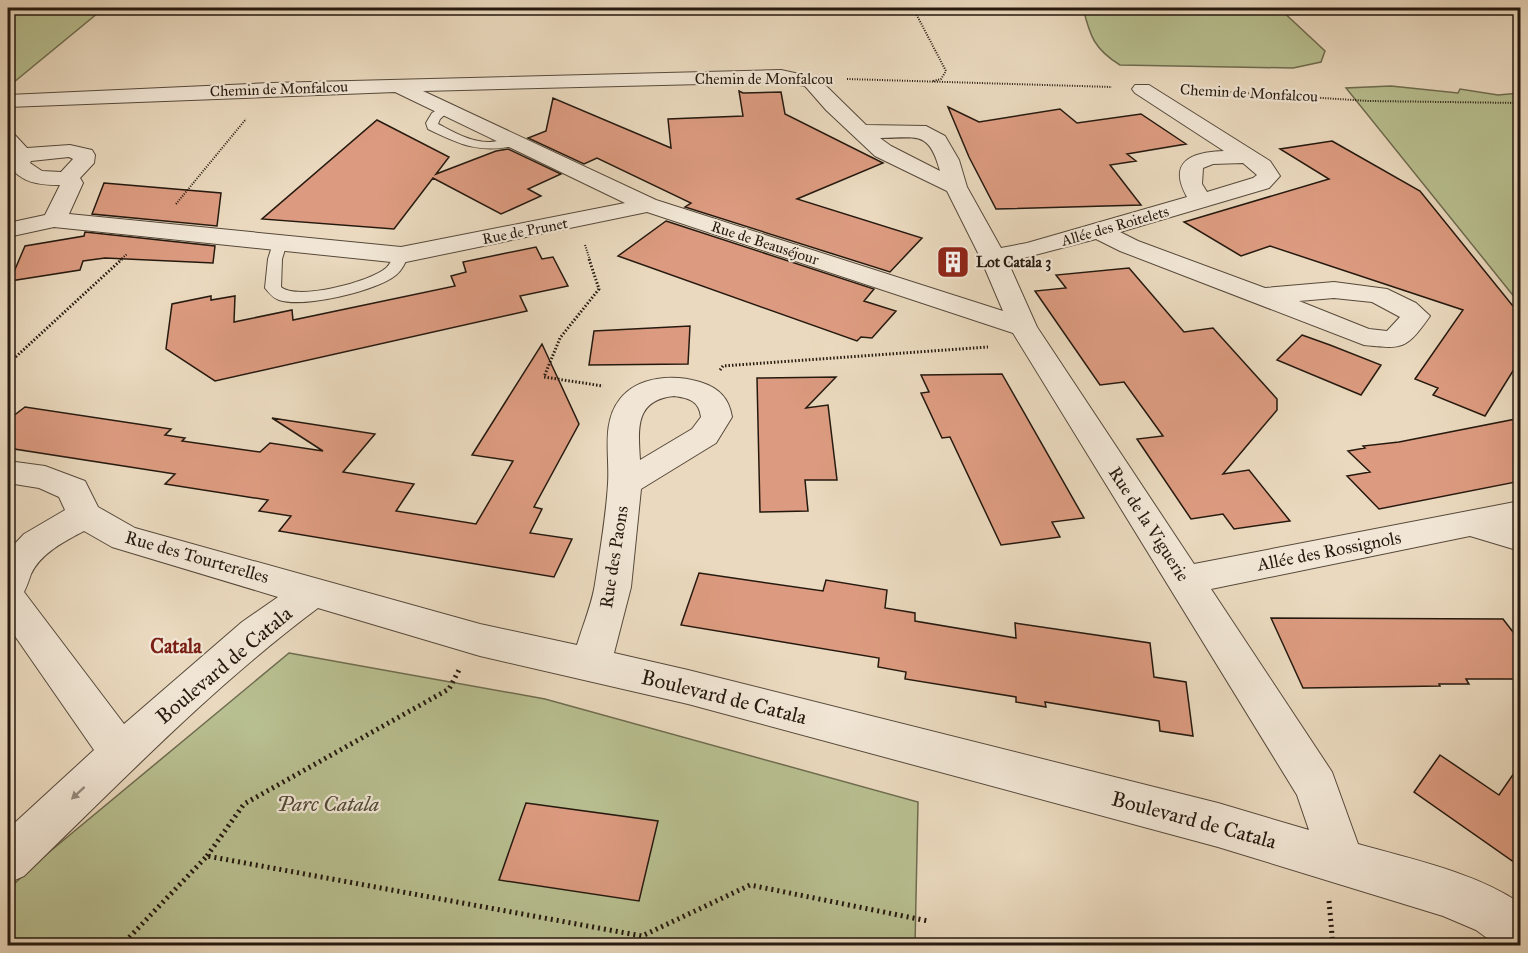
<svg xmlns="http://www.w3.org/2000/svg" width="1528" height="953" font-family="'IM FELL Great Primer',serif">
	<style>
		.green { fill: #b8bf90; stroke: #6e6c50; stroke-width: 1.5 }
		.building { fill: #dc9b80; stroke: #25190f; stroke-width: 1.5 }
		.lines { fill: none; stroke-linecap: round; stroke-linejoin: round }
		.service-casing { stroke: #56493b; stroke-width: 2 }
		.minor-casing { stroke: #56493b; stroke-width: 2 }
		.path-far2 { stroke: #25190f; stroke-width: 2; stroke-dasharray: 1 1.5; stroke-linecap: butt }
		.path-far1 { stroke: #25190f; stroke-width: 3; stroke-dasharray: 1.5 2; stroke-linecap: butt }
		.path { stroke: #25190f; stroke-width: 5; stroke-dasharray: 2 4; stroke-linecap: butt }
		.service { fill: #f1e6d5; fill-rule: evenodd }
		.minor { fill: #f1e6d5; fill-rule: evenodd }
		.oneway { fill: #958a7c }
		.labels { text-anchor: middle; stroke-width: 4.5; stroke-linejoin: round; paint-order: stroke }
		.far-street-label { font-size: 15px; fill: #25190f; stroke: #f1e6d5 }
		.far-poi-label { font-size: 15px; font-weight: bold; fill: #25190f; stroke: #f1e6d5; text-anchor: start }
		.street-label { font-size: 18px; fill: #25190f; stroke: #f1e6d5 }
		.neighbourhood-label { font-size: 20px; font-weight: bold; fill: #7a1f14; stroke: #f1e6d5 }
		.near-street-label { font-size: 21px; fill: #25190f; stroke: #f1e6d5 }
		.near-park-label { font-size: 21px; font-style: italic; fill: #514b36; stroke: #f1e6d5 }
	</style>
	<rect width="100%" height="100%" fill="#ead9be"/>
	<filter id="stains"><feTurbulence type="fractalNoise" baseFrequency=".00333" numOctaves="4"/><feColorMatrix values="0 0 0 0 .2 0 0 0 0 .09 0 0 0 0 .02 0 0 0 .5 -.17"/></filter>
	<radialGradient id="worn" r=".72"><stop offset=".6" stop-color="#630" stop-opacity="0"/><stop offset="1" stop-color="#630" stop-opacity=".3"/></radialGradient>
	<!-- green -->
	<path class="green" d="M8 8H104L8 87Z
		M1083 8H1279L1325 51 1321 62 1293 68 1120 65C1094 49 1090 36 1083 8Z
		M1391 86 1458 93 1460 89 1498 95 1520 93V304L1346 88Z
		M289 653 545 699 918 802 915 945 8 946V890L36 863Z"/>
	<!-- building -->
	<path class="building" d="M739 91 743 93 781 92 785 114 883 163 797 199 922 238 890 272 685 207 691 203 597 158 584 164 528 138 546 131 553 98 671 148 668 119 743 116Z
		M948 107 979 122 1060 109 1077 123 1141 114 1186 144 1127 154 1136 161 1110 165 1141 205 996 209 969 157Z
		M377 120 449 157 436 174 496 151 508 149 561 174 528 189 541 196 501 214 433 178 394 229 262 219Z
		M1332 141 1420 191 1521 316V358L1485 416 1433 395 1438 388 1415 379 1463 310 1270 246 1241 256 1184 222 1329 179 1280 149Z
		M104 183 221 193 217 226 92 214Z
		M666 221 874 289 864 301 896 311 872 338 861 337 857 341 618 256Z
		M85 232 215 246 213 263 105 258 83 261 80 270 10 281 25 246 84 236Z
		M536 247 542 259 553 257 568 286 520 296 527 311 215 381 166 349 172 304 211 296V300L235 296 234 322 292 310 293 320 455 286 451 276 466 272 463 262Z
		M1129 268 1184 332 1213 328 1277 399V410L1223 474 1249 470 1290 521 1234 529 1223 514 1191 519 1137 439 1163 436 1124 382 1100 385 1035 291 1066 288 1056 275Z
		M690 326 688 364 589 365 594 331Z
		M1302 335 1330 345 1381 365 1361 395 1277 360Z
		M542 344 579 424 534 507 542 509 530 533 572 539 554 577 279 531 291 516 259 511 268 500 165 484 175 474 8 448V420L25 407 171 429 165 435 185 438 182 441 260 452 270 443 323 451 272 418 375 434 343 472 414 484 396 511 476 524 513 461 472 455Z
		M1002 374 1084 518 1052 522 1060 537 1001 545 950 437 942 438 921 393 929 392 921 375Z
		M836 377 806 408 828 405 837 480H805L808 511 760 512 757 378Z
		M1521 418V481L1379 509 1347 476 1370 472 1348 451 1365 448 1363 446 1399 442Z
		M699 573 823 591 826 580 887 590 885 608 915 613V621L1016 638 1015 623 1150 643 1154 677 1186 682 1193 736 1160 731 1159 721 1045 702 1046 707 1016 702V697L905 679 906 672 878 667 879 658 681 625Z
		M1271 618 1503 619 1513 632H1521V679H1466L1469 684H1439L1440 686 1303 688Z
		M1440 755 1499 795 1521 763V867L1414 792Z
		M526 803 658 821 639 901 499 880Z"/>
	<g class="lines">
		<defs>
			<path id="service" d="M445 105 451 109 440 119 438 124C454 132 470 142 488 142 498 142 513 135 520 142L518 145C480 154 461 145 428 129L426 123 432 113Z
				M280 239 287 243 282 259 281 287C297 301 370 282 386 268 391 264 392 257 396 252L401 251 408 255C406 262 402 270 396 275 377 291 304 308 279 300 273 298 269 293 265 288L268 259 273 243Z"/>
			<path id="minor" d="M781 70 818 78 866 125 926 126 945 136 959 160 967 187 1001 248 1027 243 1187 197C1167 161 1192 152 1224 151L1135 93 1132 89 1135 85H1149L1270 161 1280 176 1269 188 1120 232 1138 241 1265 288 1334 282 1387 289 1416 303 1430 316C1406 350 1403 349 1364 345L1120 251 1096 239 1008 262 1037 327 1194 564 1520 501V551L1470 536 1211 589 1332 772 1358 844C1411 859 1474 872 1520 903V946H1498L1476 930 1443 916 1218 847 688 704 480 656 318 608C212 687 119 784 24 876L8 883V829L94 750 8 626V551L24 534 65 510 59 497 39 488 8 483V461L45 466 85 481 98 507 135 528 480 624 577 645C583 625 592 604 595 584 600 551 606 517 608 484 610 455 601 423 620 399 638 376 674 374 700 382 719 388 729 398 732 417L716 443 641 489 631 587 614 653 688 670 1218 803 1309 830 1297 795 1013 333 647 212 401 263 54 227 8 237V223L45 215 60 185C38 185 21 183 8 164L10 155 8 152V133L15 135 27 148 70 145 92 150 95 155 94 163 80 178 83 183 69 214 401 247 625 203 395 92 8 107V95L271 83ZM781 82 805 86 826 110 875 156 947 191 980 257 1003 311 656 200 423 91ZM880 138C917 138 929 130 940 171L891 146ZM69 157 73 159 61 172 42 171 30 163 31 161ZM1243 163 1257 175 1253 178 1207 192 1202 184 1203 168 1213 164ZM1334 298 1372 302 1400 317 1387 331 1369 329 1299 301ZM674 396C689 398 699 401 701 417L692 429 640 460C638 428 635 400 674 396ZM84 531 112 547 278 597 242 622 124 724 24 592C27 586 29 580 31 574 41 553 65 541 84 531Z"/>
		</defs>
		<!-- service casing -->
		<use href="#service" class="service-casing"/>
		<!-- minor casing -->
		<use href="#minor" class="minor-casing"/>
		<!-- path-far2 -->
		<path class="path-far2" d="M913 8 946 71 941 79 933 81
			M847 79 1112 87
			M1198 90 1369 101 1520 103
			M176 204 246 119
			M585 245 590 260
			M120 260 127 254"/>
		<!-- path-far1 -->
		<path class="path-far1" d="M589 259 599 289 560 338 544 377 603 386
			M8 364 122 259
			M720 370 723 366 988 347"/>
		<!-- path -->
		<path class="path" d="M207 856 244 804 449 689 459 670
			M1329 901 1333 946
			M121 946 207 856 642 936 750 885 928 921"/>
		<!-- service -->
		<use href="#service" class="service"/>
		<!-- minor -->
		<use href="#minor" class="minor"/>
	</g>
	<!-- one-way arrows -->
	<defs><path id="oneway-solid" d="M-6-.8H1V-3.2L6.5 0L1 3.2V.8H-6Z" transform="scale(1.5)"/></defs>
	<use class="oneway" href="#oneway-solid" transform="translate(78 793) rotate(137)"/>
	<!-- icons -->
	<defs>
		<symbol id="building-square" viewBox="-11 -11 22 22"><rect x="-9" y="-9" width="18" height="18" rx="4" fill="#8f2418" stroke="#f1e6d5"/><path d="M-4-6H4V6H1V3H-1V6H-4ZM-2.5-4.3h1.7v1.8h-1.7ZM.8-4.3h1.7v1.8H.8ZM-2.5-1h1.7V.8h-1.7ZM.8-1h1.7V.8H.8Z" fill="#fff"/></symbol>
	</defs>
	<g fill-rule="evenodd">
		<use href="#building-square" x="934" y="243" width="38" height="38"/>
	</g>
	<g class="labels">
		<!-- far-street labels -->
		<g class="far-street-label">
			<text x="764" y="84">Chemin de Monfalcou</text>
			<text transform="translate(279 89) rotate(-2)" y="5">Chemin de Monfalcou</text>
			<text transform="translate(1249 93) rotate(3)" y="5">Chemin de Monfalcou</text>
			<text transform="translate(1115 226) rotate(-16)" y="5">Allée des Roitelets</text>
			<text transform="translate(525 231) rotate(-11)" y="5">Rue de Prunet</text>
			<text transform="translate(765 243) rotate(18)" y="5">Rue de Beauséjour</text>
		</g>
		<!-- far-poi labels -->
		<g class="far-poi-label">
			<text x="976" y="267">Lot Catala 3</text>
		</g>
		<!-- street labels -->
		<g class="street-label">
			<text transform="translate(1149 524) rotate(57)" y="6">Rue de la Viguerie</text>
			<text transform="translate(1329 551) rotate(-11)" y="6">Allée des Rossignols</text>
			<text transform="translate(197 557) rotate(16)" y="6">Rue des Tourterelles</text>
			<text transform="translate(614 557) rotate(-81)" y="6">Rue des Paons</text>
		</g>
		<!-- neighbourhood labels -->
		<g class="neighbourhood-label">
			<text x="176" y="653">Catala</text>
		</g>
		<!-- near-street labels -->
		<g class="near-street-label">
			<text transform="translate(224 665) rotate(-40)" y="7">Boulevard de Catala</text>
			<text transform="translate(724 697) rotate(14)" y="7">Boulevard de Catala</text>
			<text transform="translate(1194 820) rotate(15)" y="7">Boulevard de Catala</text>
		</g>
		<!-- near-park labels -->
		<g class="near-park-label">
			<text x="328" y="811">Parc Catala</text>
		</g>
	</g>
	<!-- margin -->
	<rect width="1528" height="953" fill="none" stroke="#ead9be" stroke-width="30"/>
	<rect x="9" y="9" width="1510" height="935" fill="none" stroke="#25190f" stroke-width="3"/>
	<rect x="15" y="15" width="1498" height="923" fill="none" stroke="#25190f" stroke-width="1.5"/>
	<rect width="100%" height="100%" filter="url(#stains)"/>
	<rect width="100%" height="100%" fill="url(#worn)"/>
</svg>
